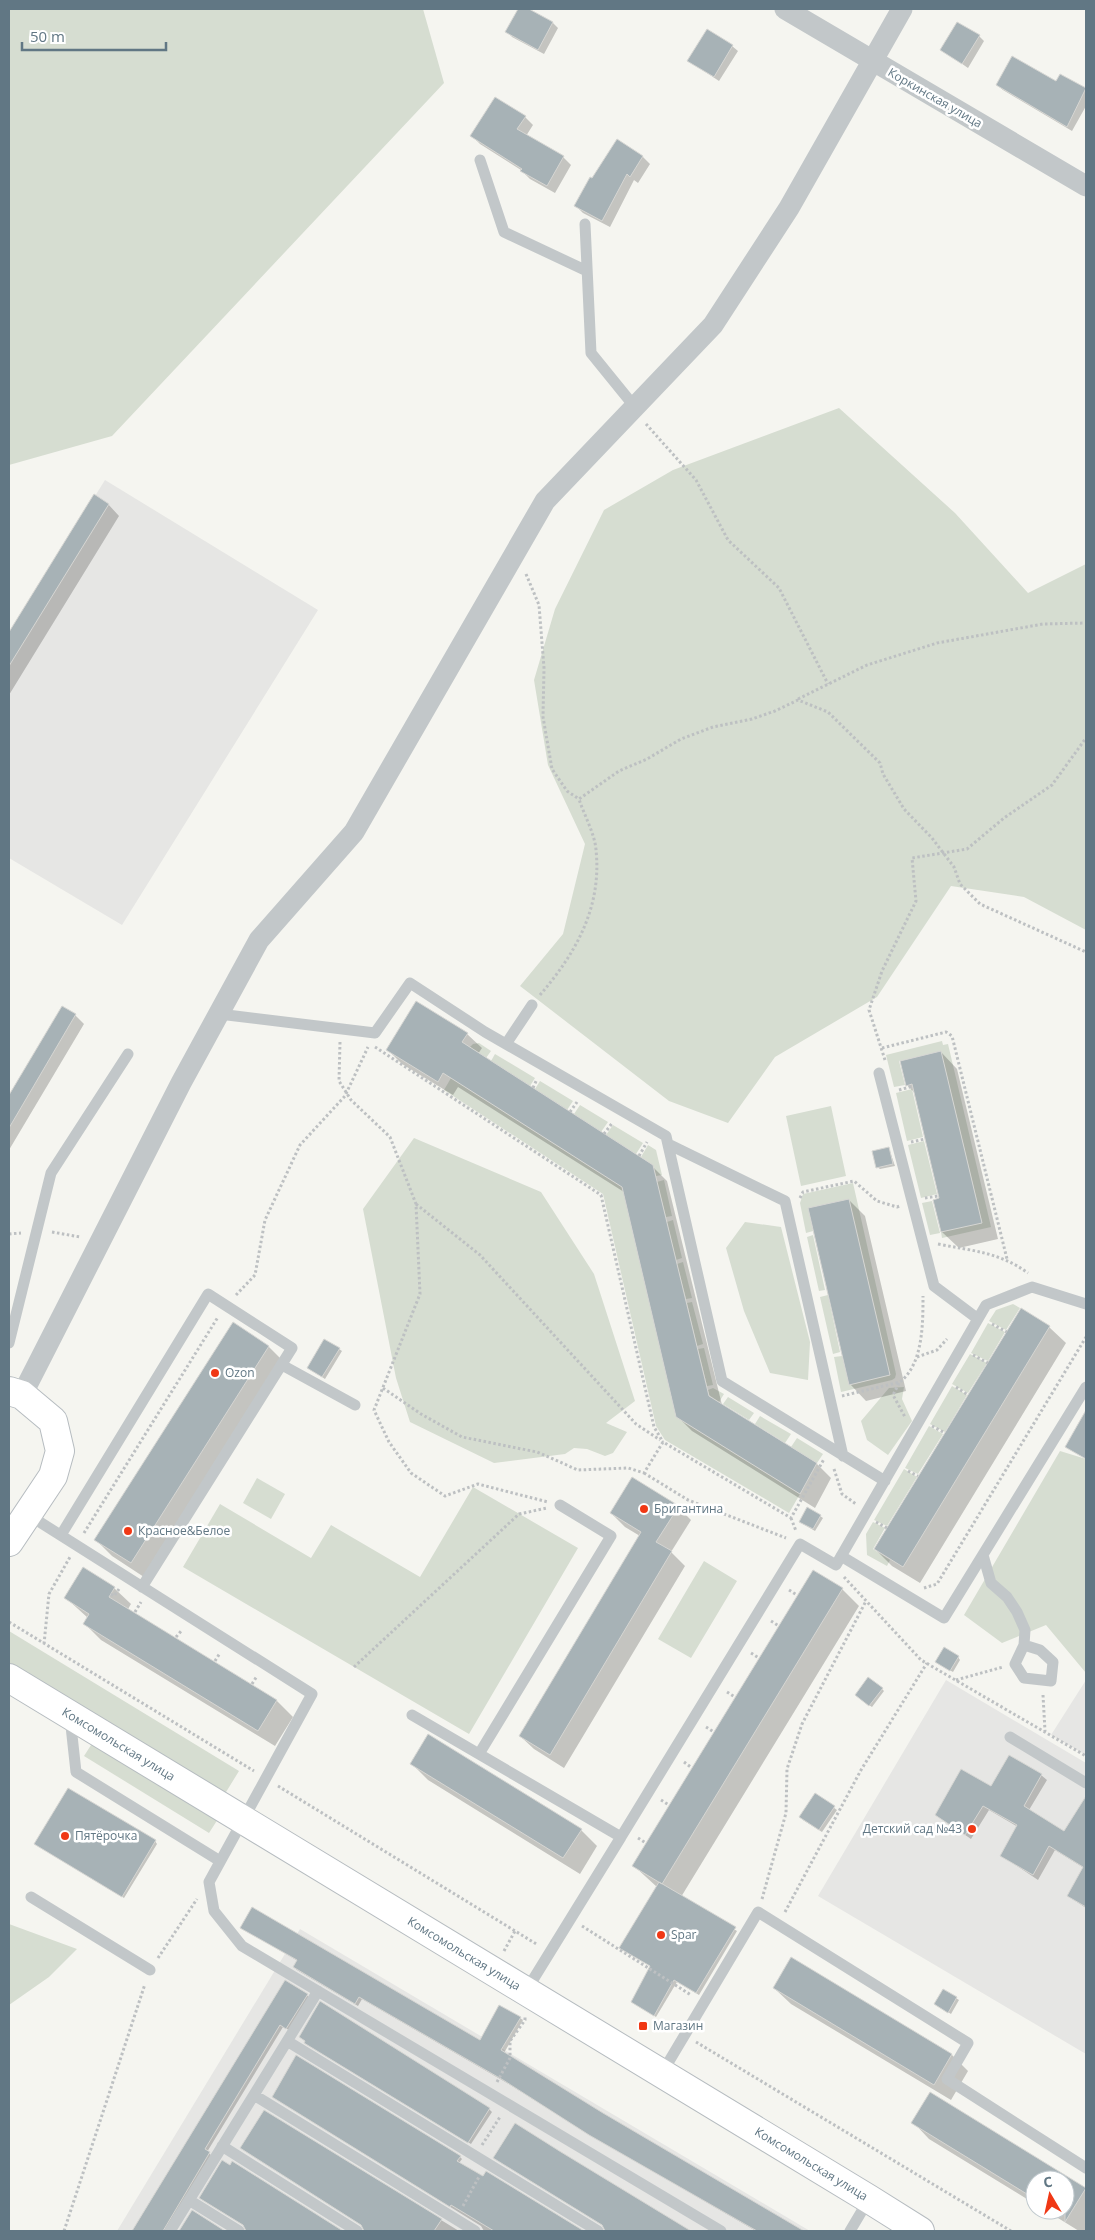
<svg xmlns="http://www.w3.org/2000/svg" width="1095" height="2240" font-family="'Open Sans',sans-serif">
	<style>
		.built { fill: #e6e6e4 }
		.green { fill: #d6ddd1 }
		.shadow { fill: #0003 }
		.building { fill: #a7b2b6; stroke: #d6d6d3 }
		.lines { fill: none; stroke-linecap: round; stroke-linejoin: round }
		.secondary-casing { stroke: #b6bcc0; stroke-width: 30 }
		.path { stroke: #bdc0c2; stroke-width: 3; stroke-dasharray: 2.5 2.5; stroke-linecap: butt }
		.lane { stroke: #c2c7c9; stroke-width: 11 }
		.street { stroke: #c2c7c9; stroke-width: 21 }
		.secondary { stroke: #fff; stroke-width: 28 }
		.poi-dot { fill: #f03815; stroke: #fff; stroke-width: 2 }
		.labels { text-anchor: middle; stroke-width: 5; stroke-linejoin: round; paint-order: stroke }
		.street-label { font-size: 12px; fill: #617784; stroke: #fff }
		.poi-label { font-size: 12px; fill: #617784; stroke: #fff; text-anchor: start }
	</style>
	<rect width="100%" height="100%" fill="#f5f5f0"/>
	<!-- built -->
	<path class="built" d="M105 480 318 610 122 925 9 858V634Z
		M946 1680 1086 1763V2054L818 1896Z
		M1086 1680V1755L1051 1735Z
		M300 1929 810 2231H117Z"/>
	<!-- green -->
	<path class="green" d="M9 9H423L444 83 112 436 9 465Z
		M839 408 955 513 1028 593 1086 564V930L1024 897 951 886 877 997 775 1057 728 1123 669 1101 520 986 563 934 585 844 548 765 534 680 555 609 604 510 673 470Z
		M942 1041 943 1045 948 1044 991 1227 942 1238 941 1232 982 1222 941 1051 899 1061 905 1085 894 1087 886 1055Z
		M479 1043 491 1051 486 1058 470 1047 473 1044Z
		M495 1054 535 1078 530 1086 491 1061Z
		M451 1078 622 1187 676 1417 800 1494 789 1513 665 1440 656 1426 603 1194 444 1090Z
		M540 1081 573 1101 567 1110 535 1089Z
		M912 1089 923 1137 907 1141 896 1093Z
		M580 1105 608 1122 601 1132 574 1114Z
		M831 1106 846 1176 801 1186 786 1116Z
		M613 1125 643 1143 636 1154 606 1135Z
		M414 1138 541 1192 594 1274 635 1401 606 1423 627 1432 613 1453 605 1456 587 1449 574 1448 565 1454 494 1463 410 1422 396 1378 363 1209Z
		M924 1141 937 1194 921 1198 908 1145Z
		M648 1145 656 1150 662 1175 656 1176 653 1165 641 1157Z
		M664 1180 672 1216 666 1217 657 1182Z
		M853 1183 896 1374 895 1378 892 1380 841 1392 834 1357 842 1356 849 1385 890 1375 849 1199 808 1208 813 1231 806 1233 800 1203 803 1194Z
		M932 1201 940 1233 930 1235 922 1203Z
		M673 1220 682 1258 676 1260 667 1222Z
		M745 1222 781 1227 810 1342 808 1380 770 1373 744 1311 726 1248Z
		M813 1235 825 1290 819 1291 807 1237Z
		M683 1262 692 1298 686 1299 677 1264Z
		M828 1295 840 1352 833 1354 820 1297Z
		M692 1302 703 1344 697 1346 687 1303Z
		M1013 1304 1020 1308 1006 1330 989 1321 996 1310Z
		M988 1323 1005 1332 988 1361 971 1353Z
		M704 1348 713 1385 707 1386 698 1349Z
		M970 1354 987 1363 968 1393 952 1384Z
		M952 1386 967 1395 945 1432 930 1424Z
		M904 1387 902 1399 912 1421 888 1455 867 1440 861 1421 889 1388Z
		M713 1388 724 1394 719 1402 709 1395 708 1390Z
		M728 1397 754 1413 749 1420 723 1404Z
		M760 1416 791 1434 785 1443 755 1424Z
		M929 1426 943 1434 918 1474 905 1468Z
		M797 1438 823 1454 817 1463 791 1447Z
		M1060 1451 1086 1459V1673L1046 1625 1002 1643 964 1615Z
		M904 1469 917 1477 887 1526 874 1520Z
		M257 1478 285 1494 271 1519 243 1503Z
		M473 1487 578 1548 469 1734 183 1567 220 1504 311 1558 331 1525 420 1577Z
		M873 1522 885 1528 873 1549 890 1560 887 1566 867 1555 866 1534Z
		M704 1561 737 1581 691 1658 658 1639Z
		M9 1631 239 1771 223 1797 9 1666Z
		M93 1742 218 1819 209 1833 84 1756Z
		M9 1924 77 1949 49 1977 9 2005Z"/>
	<!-- shadow -->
	<path class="shadow" d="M519 9H527L553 23 558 28 544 54 512 37 507 31Z
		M979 36 984 41 968 68 942 50Z
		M732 46 738 51 719 81 689 61Z
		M1061 75 1086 89V106L1072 131 1003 90 997 85 1057 83Z
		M525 117 533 125 526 136 563 157 571 165 555 193 530 179 521 170 480 144 472 136Z
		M617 141 643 157 650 164 638 183 634 180 610 227 583 213 576 206Z
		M94 496 108 504 119 516 9 695V635Z
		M62 1007 75 1015 84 1024 9 1150V1097Z
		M467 1034 482 1048 478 1054 652 1166 667 1181 722 1405 817 1464 831 1478 815 1508 692 1431 677 1416 624 1192 458 1087 453 1095 402 1064 387 1049Z
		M941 1052 957 1069 998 1239 959 1248 942 1232 935 1201 941 1199 916 1094 907 1085Z
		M889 1149 895 1166 880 1169 877 1167Z
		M849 1200 865 1216 906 1391 866 1401 850 1384Z
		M233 1324 269 1347 285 1363 147 1579 112 1556 96 1540Z
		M1049 1327 1066 1343 920 1583 892 1566 875 1549Z
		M339 1349 342 1351 325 1379 311 1370Z
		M678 1507 691 1520 671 1552 685 1566 564 1768 534 1749 520 1736 640 1536 625 1527 611 1513Z
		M820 1516 823 1518 815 1531 803 1524Z
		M813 1571 842 1589 859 1606 681 1897 737 1931 699 1995 677 1982 656 2017 632 2002 652 1967 657 1887 634 1866Z
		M114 1588 131 1604 128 1609 277 1701 293 1717 275 1746 101 1640 84 1623 88 1618 66 1598Z
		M958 1657 960 1660 953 1672 939 1664Z
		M882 1689 884 1691 872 1707 859 1698Z
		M1009 1756 1041 1775 1047 1780 1029 1810 1064 1833 1083 1802 1086 1804V1908L1068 1896 1084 1868 1055 1850 1038 1880 1002 1856 1018 1827 989 1810 971 1839 936 1815 991 1788Z
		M412 1764 581 1830 597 1846 580 1874 428 1780Z
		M816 1795 837 1810 822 1832 803 1820Z
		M155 1841 157 1844 124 1898 38 1846Z
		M245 1930 481 2041 520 2018 523 2020 504 2053 602 2114 802 2231H756L594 2137 507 2083 362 1999 358 2006 297 1970 294 1967 298 1961Z
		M792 1959 952 2055 968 2071 951 2100 791 2004 774 1988Z
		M285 1982 309 1997 289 2030 283 2027 207 2152 211 2155 165 2231H134Z
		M944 1991 959 2000 951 2014 936 2004Z
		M321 2003 489 2109 492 2112 471 2144 308 2045Z
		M930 2094 1085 2189 1086 2231H1079L1045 2210H1065V2180H1035V2204L929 2139 913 2122Z
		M276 2099 460 2157 462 2159 459 2163 483 2178 486 2173 582 2231H484L481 2226Z
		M265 2112 459 2231H366L363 2225 242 2148Z
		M516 2125 689 2231H607L604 2225Z
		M232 2163 341 2231H248L230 2167Z"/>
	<!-- building -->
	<path class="building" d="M518 9H529L553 22 538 50 505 32Z
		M957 22 980 35 962 64 940 50Z
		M707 29 733 45 714 77 687 61Z
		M1012 56 1056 81 1060 74 1086 88 1067 127 996 85Z
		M495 97 526 116 517 129 564 156 547 186 520 171 522 169 470 136Z
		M617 139 643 156 630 177 627 174 602 221 574 206 590 177 592 178Z
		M94 494 109 504 9 666V632Z
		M416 1001 468 1033 462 1042 653 1165 709 1396 817 1463 800 1494 676 1417 622 1187 443 1073 438 1082 386 1050Z
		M62 1006 76 1014 9 1128V1095Z
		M941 1051 982 1223 941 1232 933 1200 939 1198 912 1084 906 1086 900 1061Z
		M889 1147 893 1164 876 1168 872 1151Z
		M849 1199 890 1375 849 1385 808 1208Z
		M1021 1308 1050 1326 903 1567 874 1549Z
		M233 1322 269 1346 131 1563 94 1540Z
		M324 1339 340 1348 322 1377 307 1368Z
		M1086 1410V1459L1065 1447Z
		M632 1477 679 1506 656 1542 672 1551 550 1755 519 1736 641 1532 610 1513Z
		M807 1507 821 1515 813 1529 799 1522Z
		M83 1567 115 1587 109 1597 277 1700 258 1731 83 1624 89 1614 64 1598Z
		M813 1570 843 1588 662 1884 632 1866Z
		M944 1647 959 1656 950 1671 935 1662Z
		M868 1677 883 1688 869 1706 855 1695Z
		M428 1734 582 1829 563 1858 410 1764Z
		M1009 1755 1042 1774 1024 1806 1064 1831 1086 1796V1907L1067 1896 1083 1867 1049 1846 1033 1875 1000 1856 1017 1825 983 1806 965 1835 935 1815 961 1769 991 1786Z
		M68 1788 156 1840 122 1897 34 1844Z
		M815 1793 835 1806 819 1830 799 1817Z
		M659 1882 736 1927 696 1993 674 1980 654 2016 631 2002 650 1966 619 1948Z
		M252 1907 480 2040 499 2005 521 2017 501 2050 603 2113 804 2231H757L589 2135 503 2080 359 1997 355 2004 293 1967 297 1960 240 1928Z
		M791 1957 952 2054 934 2085 773 1988Z
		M285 1980 308 1994 286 2029 280 2025 205 2149 210 2152 163 2231H132Z
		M943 1989 957 1997 948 2013 934 2004Z
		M320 2001 490 2108 468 2143 304 2043 305 2041 299 2037Z
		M296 2055 461 2156 457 2161 483 2176 486 2171 584 2231H494L451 2205 450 2207 272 2097Z
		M930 2092 1086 2188 1065 2222V2180H1035V2199L911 2123Z
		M264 2110 442 2219 434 2231H364L361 2225 240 2148Z
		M515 2123 561 2152 691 2231H605L602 2225 493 2158Z
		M222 2160 230 2165 232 2161 343 2231H246L243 2225 199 2198Z
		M192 2210 225 2231H179Z"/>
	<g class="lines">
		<defs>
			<g id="secondary">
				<path d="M9 1391 22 1395 53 1421 60 1451 53 1476 9 1542"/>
				<path id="s1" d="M9 1678 869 2199 920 2231"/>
			</g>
		</defs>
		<!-- secondary casing -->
		<use href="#secondary" class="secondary-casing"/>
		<!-- path -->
		<path class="path" d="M646 424 696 480 728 540 779 588 828 684
			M526 574 539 605 544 668 543 717 552 769 567 791 579 799 619 771 647 759 681 739 713 727 752 719 775 711 798 700 828 712 880 763 883 774 904 809 932 838 954 867 960 884 980 904 1086 952
			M798 699 867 665 937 643 1043 624 1086 623
			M540 995C576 953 602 907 596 850 595 834 584 815 579 799
			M340 1042 339 1081 351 1100 390 1137 416 1204 420 1294 374 1410 389 1442 411 1473 445 1496 478 1484 548 1502
			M375 1047 601 1195 654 1427 663 1442
			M882 1048 946 1032 952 1036 1007 1259
			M885 1060 869 1010 882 971 916 901 912 858 967 849 1004 818 1052 785 1086 738
			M533 1088 537 1079
			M899 1090 913 1086
			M570 1112 577 1102
			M604 1134 613 1122
			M911 1142 925 1139
			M639 1156 647 1142
			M800 1198 803 1192 854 1181 877 1201 897 1207 900 1206
			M925 1198 938 1196
			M416 1204 480 1255 636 1424 660 1440
			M52 1232 80 1237
			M9 1234 21 1233
			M938 1244C973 1251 999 1252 1028 1273
			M236 1295 255 1275 265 1220 300 1145 345 1096 368 1047
			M992 1324 1007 1332
			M973 1355 988 1363
			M917 1357 937 1350 947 1339
			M899 1383 893 1395 905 1417
			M956 1387 968 1395
			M383 1388 421 1414 462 1437 537 1452 578 1470 628 1468 644 1473 663 1442 791 1518 824 1459
			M842 1396 900 1382C923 1364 923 1324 923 1296
			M932 1426 945 1433
			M834 1469 842 1494 856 1504
			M908 1471 918 1476
			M644 1473 688 1500 786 1538
			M791 1518 796 1531
			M876 1522 887 1528
			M84 1533 218 1317
			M844 1577 921 1660 1086 1756
			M924 1588 937 1584 1086 1337
			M789 1590 797 1595
			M111 1594 114 1596 119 1589
			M135 1612 141 1602
			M771 1621 779 1626
			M9 1622 254 1771
			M176 1637 182 1630
			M44 1644 49 1594 70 1557
			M751 1653 759 1658
			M215 1661 220 1653
			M354 1667 519 1514 547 1508
			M956 1680 1003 1667
			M252 1684 257 1676
			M727 1692 735 1697
			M1043 1695 1045 1731
			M706 1727 714 1732
			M684 1762 692 1768
			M278 1786 538 1945
			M661 1800 669 1805
			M638 1838 646 1843
			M762 1899 786 1813 787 1769 802 1724 866 1601
			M785 1912 861 1770 927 1663
			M582 1926 691 1995
			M504 1951 515 1931
			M158 1958 197 1899
			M696 2042 1011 2231
			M497 2082 510 2058V2041L525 2020V2017
			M482 2145 500 2117
			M463 2206 480 2175
			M64 2231 145 1984"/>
		<!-- lane -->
		<path class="lane" d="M480 160 504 232 587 271
			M585 224 591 353 634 406
			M219 1014 375 1033 410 983 485 1032 666 1136 722 1381 885 1481
			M506 1044 532 1005
			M879 1073 934 1286 978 1319
			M668 1144 785 1201 843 1456
			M9 1343 51 1173 128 1054
			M282 1365 355 1405
			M27 1514 312 1694 209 1882 214 1911 242 1946 721 2231
			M61 1535 208 1294 292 1348 142 1587
			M983 1555 991 1583 1007 1597 1017 1612 1025 1630 1024 1645 1040 1650 1053 1662 1051 1681 1024 1678 1015 1664 1024 1645
			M841 1556 944 1618 1086 1387
			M412 1715 621 1837 526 1991
			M70 1717 76 1772 220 1861
			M1010 1737 1086 1783
			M479 1754 611 1536 560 1505
			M621 1837 800 1544 836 1565 986 1305 1032 1287 1086 1304
			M31 1897 150 1970
			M287 2041 598 2231
			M662 2073 758 1912 968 2043 947 2079 1086 2168
			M254 2095 475 2231
			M222 2146 357 2231
			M189 2200 239 2231
			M170 2231 318 1991
			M850 2231 869 2199"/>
		<!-- street -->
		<path class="street" d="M785 9 1086 186
			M22 1395 181 1083 259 940 354 832 545 501 713 325 789 208 902 9"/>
		<!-- secondary -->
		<use href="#secondary" class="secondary"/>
	</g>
	<!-- markers -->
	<g class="poi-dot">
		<circle cx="215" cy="1373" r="5"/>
		<circle cx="644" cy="1509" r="5"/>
		<circle cx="128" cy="1531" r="5"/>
		<circle cx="972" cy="1829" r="5"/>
		<circle cx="65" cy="1836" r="5"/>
		<circle cx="661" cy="1935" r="5"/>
		<rect x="638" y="2021" width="10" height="10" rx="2.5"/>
	</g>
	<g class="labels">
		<!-- street labels -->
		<g class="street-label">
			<text transform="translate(935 98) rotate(30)" y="4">Коркинская улица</text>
			<text dy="4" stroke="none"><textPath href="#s1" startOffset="128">Комсомольская улица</textPath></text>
			<text dy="4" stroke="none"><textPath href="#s1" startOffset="532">Комсомольская улица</textPath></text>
			<text dy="4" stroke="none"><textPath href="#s1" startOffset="938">Комсомольская улица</textPath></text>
		</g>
		<!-- poi labels -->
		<g class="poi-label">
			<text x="225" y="1377">Ozon</text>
			<text x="654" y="1513">Бригантина</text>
			<text x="138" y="1535">Красное&amp;Белое</text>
			<text x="962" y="1833" text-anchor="end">Детский сад №43</text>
			<text x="75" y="1840">Пятёрочка</text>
			<text x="671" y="1939">Spar</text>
			<text x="653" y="2030">Магазин</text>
		</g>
	</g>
	<!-- border -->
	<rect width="1095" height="2240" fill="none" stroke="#617784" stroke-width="20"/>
	<!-- north arrow -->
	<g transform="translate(1050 2195) rotate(351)"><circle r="24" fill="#ffffff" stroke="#c0c9ce"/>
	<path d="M0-4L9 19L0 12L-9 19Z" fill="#f03815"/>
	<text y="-8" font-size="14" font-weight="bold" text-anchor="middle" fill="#617784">С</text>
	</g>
	<!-- scale -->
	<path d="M22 42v8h144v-8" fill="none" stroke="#617784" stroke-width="2.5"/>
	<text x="30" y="42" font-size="15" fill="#617784" stroke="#ffffff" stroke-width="4" paint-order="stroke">50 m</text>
</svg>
